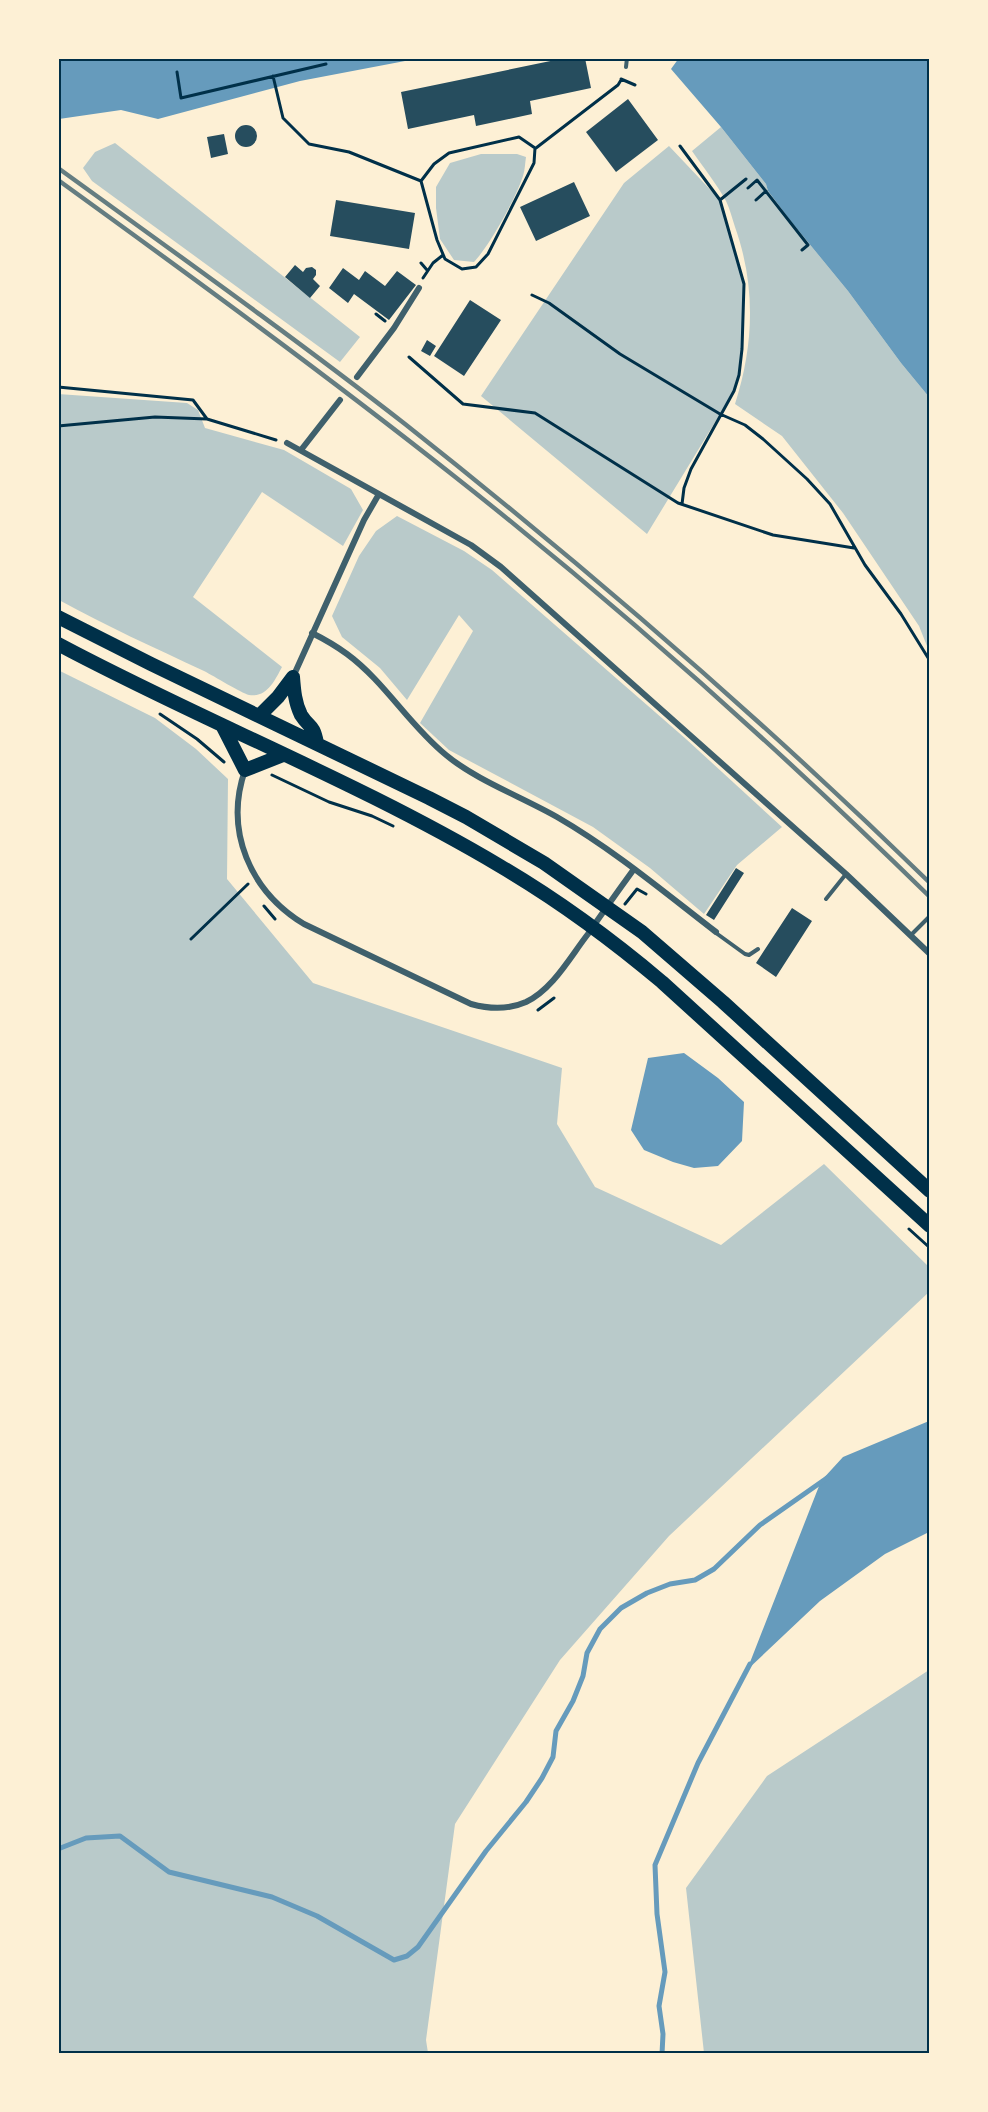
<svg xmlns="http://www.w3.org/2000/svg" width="988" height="2112" font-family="Montserrat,sans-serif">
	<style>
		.green { fill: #b9caca }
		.water { fill: #669bbc }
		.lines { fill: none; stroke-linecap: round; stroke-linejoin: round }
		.stream { stroke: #669bbc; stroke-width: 5 }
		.building { fill: #264d5e }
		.path { stroke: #003049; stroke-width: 3 }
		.service { stroke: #3f606c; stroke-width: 4 }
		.minor { stroke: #3f606c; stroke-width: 6 }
		.trunk { stroke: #003049; stroke-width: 14 }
		.rail { stroke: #657d81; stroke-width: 4.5 }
		.neatline { fill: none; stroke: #003049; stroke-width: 2 }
	</style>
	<rect width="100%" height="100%" fill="#fdf0d5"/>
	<!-- green -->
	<path class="green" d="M721 127 766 184 768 191 789 219 848 291 901 363 929 397V651L919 626 843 513 782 436 735 404C754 345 756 286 735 227 732 218 730 209 726 201 716 183 703 167 692 151Z
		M115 143 360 337 340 362 92 181 83 168 95 152Z
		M669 146 720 200 744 284 742 349 739 375 734 391 647 534 481 396 624 183Z
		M481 154H517L526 157C525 163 525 170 523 176 516 198 490 245 474 262L454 260 440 239 436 208V187L450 163Z
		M58 394 187 403 198 410 205 428 284 450 351 489 363 510 343 546 262 492 193 597 282 667C275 680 267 698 249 695 241 693 214 676 204 671 155 648 106 626 59 600Z
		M397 516 464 551 492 570 686 739 782 827 737 865 704 914 650 868 593 827 449 750 420 723 473 631 459 615 407 700 380 668 342 637 332 616 359 556 376 531Z
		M58 670 155 718 196 749 228 779 227 879 313 983 562 1068 557 1124 595 1187 721 1245 824 1164 929 1267V1292L669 1536 560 1660 455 1824 426 2040 428 2053H59Z
		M929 1670V2053H704L686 1888 767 1776Z"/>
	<!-- water -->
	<path class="water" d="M404 58 405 61 300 81 158 119 121 110 59 119 58 59Z
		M679 58 929 59V397L901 363 848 291 789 219 768 191 766 184 721 127 671 69Z
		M684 1053 718 1078 744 1102 742 1141 718 1166 694 1168 673 1162 644 1150 631 1130 648 1058Z
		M929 1421V1532L885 1554 820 1601 747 1670 821 1481 843 1457Z"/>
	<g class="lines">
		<!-- stream -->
		<path class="stream" d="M58 1849 86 1838 120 1836 169 1872 272 1897 317 1916 394 1960 407 1956 418 1947 486 1851 526 1802 542 1778 553 1757 556 1731 573 1701 583 1676 587 1653 600 1629 621 1608 647 1593 670 1584 695 1580 714 1569 760 1525 827 1478
			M662 2054 663 2034 659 2006 665 1972 657 1914 655 1865 698 1763 750 1664"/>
	</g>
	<!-- building -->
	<path class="building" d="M565 58H585L591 88 530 101 532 114 476 126 474 115 408 129 401 92Z
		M628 99 658 140 616 172 586 132Z
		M235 136a11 11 0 1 1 22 0a11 11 0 1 1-22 0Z
		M224 134 228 154 211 158 207 137Z
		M574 182 590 216 536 241 520 207Z
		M336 200 415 213 409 249 330 236Z
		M295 265 303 272 306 268 312 267 316 270V275L313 279 320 286 310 298 285 277Z
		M343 268 359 280 365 271 385 286 397 271 416 285 389 320 354 294 348 303 329 288Z
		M470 300 501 320 464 376 434 356Z
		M427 340 436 346 430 356 421 351Z
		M736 868 744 873 714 920 706 915Z
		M792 908 812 921 776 977 756 963Z"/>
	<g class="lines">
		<!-- path -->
		<path class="path" d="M177 72 181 98 326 64
			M273 76 283 118 309 144 349 152 421 181
			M621 79 635 85
			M519 137 535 148 534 163 488 254 476 267 462 269 445 259 437 240 421 181 434 164 449 153Z
			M680 146 720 200 744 284 742 349 739 375 734 391 691 469 684 488 682 504
			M536 148 618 85 621 80
			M748 188 757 180 808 245 802 250
			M720 200 746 179
			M756 200 766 191
			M421 263 427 270
			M423 278 433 263 443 255
			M532 295 549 303 620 354 720 414 745 425 763 439 807 479 830 504 865 565 901 614 930 661
			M376 314 385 321
			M409 357 463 404 535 413 678 503 773 535 854 548
			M58 387 193 400 207 419
			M58 426 155 417 207 419 276 440
			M160 714 197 739 224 762
			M272 775 329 802 372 816 393 826
			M625 904 637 889 646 894
			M264 906 275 919
			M191 939 248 884
			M538 1010 554 998
			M909 1229 930 1248"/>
		<!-- service -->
		<path class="service" d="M626 67 627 58
			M826 899 846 874
			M716 933 745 954 749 955 758 949
			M911 935 930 916"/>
		<!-- minor -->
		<path class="minor" d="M357 377 394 328 419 288
			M287 443 471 545 501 567 846 874 930 954
			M301 450 340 400
			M312 633C324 639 336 646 347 654 385 682 409 725 446 755 476 780 522 797 557 817 614 850 664 892 716 932
			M293 677 364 520 379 494
			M245 770C224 831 250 891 304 924L471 1004C489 1009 508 1010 526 1002 553 989 570 957 588 934 603 912 618 891 634 869"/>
		<!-- trunk -->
		<path class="trunk" d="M58 617 151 664 429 798 466 817 544 863 642 932 723 1002 930 1191
			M58 644C204 722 359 782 500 866 558 900 611 939 662 982L930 1226
			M293 677C294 690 295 703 301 715 310 729 313 723 317 743
			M259 716 278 697 293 677
			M222 725 245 770 283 755"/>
		<!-- rail -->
		<path class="rail" d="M58 168C174 252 292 336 405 424 587 568 763 720 930 883
			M58 180C192 277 325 374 454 476 620 607 778 748 930 897"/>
	</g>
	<!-- border -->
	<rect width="988" height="2112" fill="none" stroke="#fdf0d5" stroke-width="120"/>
	<rect x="60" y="60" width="868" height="1992" class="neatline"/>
</svg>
